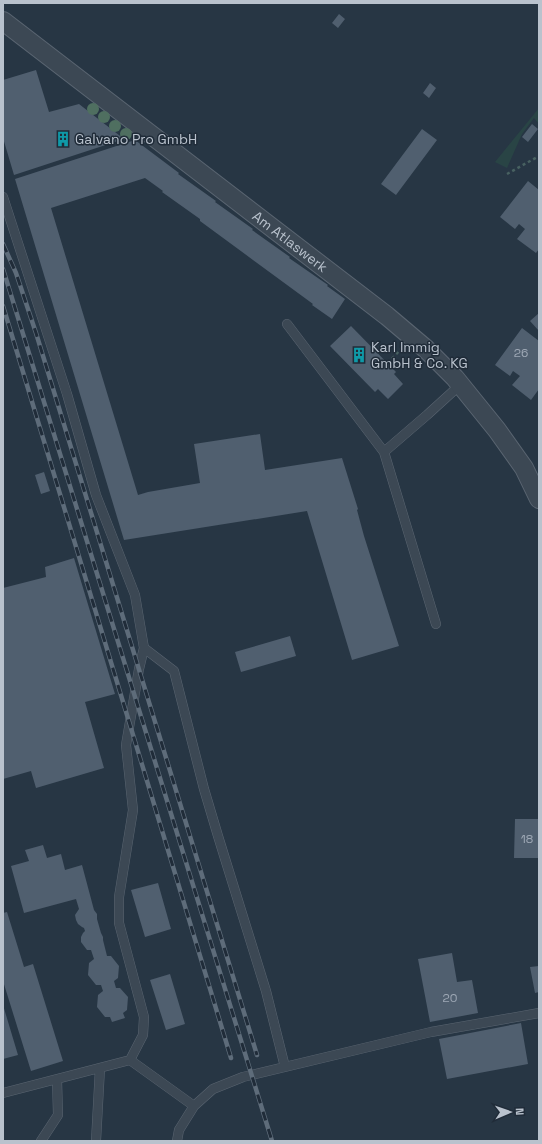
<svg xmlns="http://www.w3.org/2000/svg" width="542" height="1144" font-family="'Space Grotesk',sans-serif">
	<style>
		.green { fill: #294445 }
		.building { fill: #505f6f }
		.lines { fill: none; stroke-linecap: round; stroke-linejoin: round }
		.lane-casing { stroke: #5a6571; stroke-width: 10 }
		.street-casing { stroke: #5a6571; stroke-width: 20 }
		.path { stroke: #486161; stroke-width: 2.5; stroke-dasharray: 3 3; stroke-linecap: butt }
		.lane { stroke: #3c4854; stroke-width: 9 }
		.street { stroke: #3c4854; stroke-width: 18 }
		.rail-casing { stroke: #5e6c7a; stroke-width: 4.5 }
		.rail { stroke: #202c39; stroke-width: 3; stroke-dasharray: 9; stroke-linecap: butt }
		.tree { fill: #4f6f60 }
		.labels { text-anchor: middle; stroke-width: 3; stroke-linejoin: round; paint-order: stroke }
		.number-label { font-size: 12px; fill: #9fa9b6 }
		.poi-label { font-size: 14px; fill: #b9c2cd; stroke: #202c39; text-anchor: start }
		.street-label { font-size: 14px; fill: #b9c2cd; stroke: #202c39 }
	</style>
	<rect width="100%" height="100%" fill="#273644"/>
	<!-- green -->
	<path class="green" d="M539 108V124L534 118 522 134 507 168 495 162Z"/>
	<!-- building -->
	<path class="building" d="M339 14 345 19 338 28 332 23Z
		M36 70 49 112 79 104 124 139 14 175 3 138V80Z
		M430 83 436 88 429 98 423 93Z
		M532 124 538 129 528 142 522 137Z
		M422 129 437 140 396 195 381 184Z
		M135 140 179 173 178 174 216 201 215 202 253 229 252 230 290 257 289 258 328 285 327 286 345 299 332 319 312 305 313 304 200 221V219L162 192 163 191 145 178 51 208 138 495 148 492 200 483 194 444 260 434 265 470 342 458 358 509 357 510 364 536 399 646 352 660 307 511 124 540 15 179Z
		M528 181 539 190V249L536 253 517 239 525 229 519 224 515 229 500 217Z
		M539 313V331L530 321Z
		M351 326 396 372 394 374 403 384 388 399 378 389 375 392 330 346Z
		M522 328 539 341V389L531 400 512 385 520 376 513 371 510 376 495 365Z
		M44 472 50 491 41 494 35 475Z
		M74 558 115 694 85 702 104 768 36 788 31 771 3 779V588L46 577 45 567Z
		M290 636 296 656 241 672 235 652Z
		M515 819H539V858H514Z
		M43 845 47 858 61 854 65 870 82 865 94 910 97 914V919L101 933 103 937V940L107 956H111L119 966 118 978 114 981 116 988H120L128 997 127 1010 123 1013 125 1018 112 1022 110 1017H105L97 1007 98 995 103 991 101 985H96L88 975 89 963 94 959 91 950H87L81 942V937L83 933 85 931 84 928 82 927 78 924 76 920 75 915 79 909 76 899 24 913 11 866 29 861 25 850Z
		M158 883 171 929 145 937 131 890Z
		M7 912 24 967 33 964 63 1061 31 1071 3 981V913Z
		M452 953 457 982 472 980 478 1013 430 1022 418 959Z
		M539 966V992L535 993 530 967Z
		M170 974 185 1024 166 1030 150 980Z
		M3 1005 18 1055 3 1059Z
		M521 1023 528 1064 447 1079 439 1039Z"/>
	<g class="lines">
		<defs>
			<path id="lane" d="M3 197 67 394 96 495 135 595 144 648 139 669 126 745 133 810 119 897V923L144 1017 143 1035 130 1060 194 1106
				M287 324 384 452 427 415 460 385
				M384 452 436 624
				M144 648 174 671 204 789 218 836 266 991 285 1067
				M3 1093 130 1060
				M41 1141 58 1115 57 1079
				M96 1141 100 1068
				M177 1141 179 1130 194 1106 213 1089 243 1077 431 1032 539 1013"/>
			<g id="street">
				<path id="s1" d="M3 21 387 316 426 349 455 378 497 430 524 468 539 499"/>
			</g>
		</defs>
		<!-- lane casing -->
		<use href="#lane" class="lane-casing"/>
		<!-- street casing -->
		<use href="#street" class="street-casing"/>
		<!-- path -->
		<path class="path" d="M507 174 539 156
			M388 363 401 349"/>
		<!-- lane -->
		<use href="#lane" class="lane"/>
		<!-- street -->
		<use href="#street" class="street"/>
		<defs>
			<path id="rail" d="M3 244 16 273 36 333 257 1055
				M3 269 272 1141
				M3 306 231 1058"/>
		</defs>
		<!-- rail casing -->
		<use href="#rail" class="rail-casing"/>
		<!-- rail -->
		<use href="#rail" class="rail"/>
	</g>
	<!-- trees -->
	<g class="tree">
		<circle cx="93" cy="109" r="6"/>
		<circle cx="104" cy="117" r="6"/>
		<circle cx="115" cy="126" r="6"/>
		<circle cx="126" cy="134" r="6"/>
	</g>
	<!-- icons -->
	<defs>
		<symbol id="building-bare" viewBox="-9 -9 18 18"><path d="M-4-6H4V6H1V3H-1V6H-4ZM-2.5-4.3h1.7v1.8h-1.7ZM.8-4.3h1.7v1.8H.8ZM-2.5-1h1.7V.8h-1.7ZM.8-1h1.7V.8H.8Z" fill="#0f9aa8" stroke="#202c39" stroke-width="2.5" paint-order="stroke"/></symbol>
	</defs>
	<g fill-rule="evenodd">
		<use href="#building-bare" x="52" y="128" width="22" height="22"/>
		<use href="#building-bare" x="348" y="344" width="22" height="22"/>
	</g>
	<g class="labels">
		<!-- number labels -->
		<g class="number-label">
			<text x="521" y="357">26</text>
			<text x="527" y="843">18</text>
			<text x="450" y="1002">20</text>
		</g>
		<!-- poi labels -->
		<g class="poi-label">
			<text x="75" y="144">Galvano Pro GmbH</text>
			<text x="371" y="352">Karl Immig<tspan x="371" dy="16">GmbH &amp; Co. KG</tspan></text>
		</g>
		<!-- street labels -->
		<g class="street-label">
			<text dy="5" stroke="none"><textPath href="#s1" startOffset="362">Am Atlaswerk</textPath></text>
		</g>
	</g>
	<!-- border -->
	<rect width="542" height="1144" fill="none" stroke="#b9c2cd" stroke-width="8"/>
	<!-- north arrow -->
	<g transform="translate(510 1112) rotate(88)" stroke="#202c39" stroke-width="3" paint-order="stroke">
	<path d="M0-3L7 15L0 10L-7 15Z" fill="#b9c2cd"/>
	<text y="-6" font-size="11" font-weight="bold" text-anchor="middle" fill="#b9c2cd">N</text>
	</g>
</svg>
